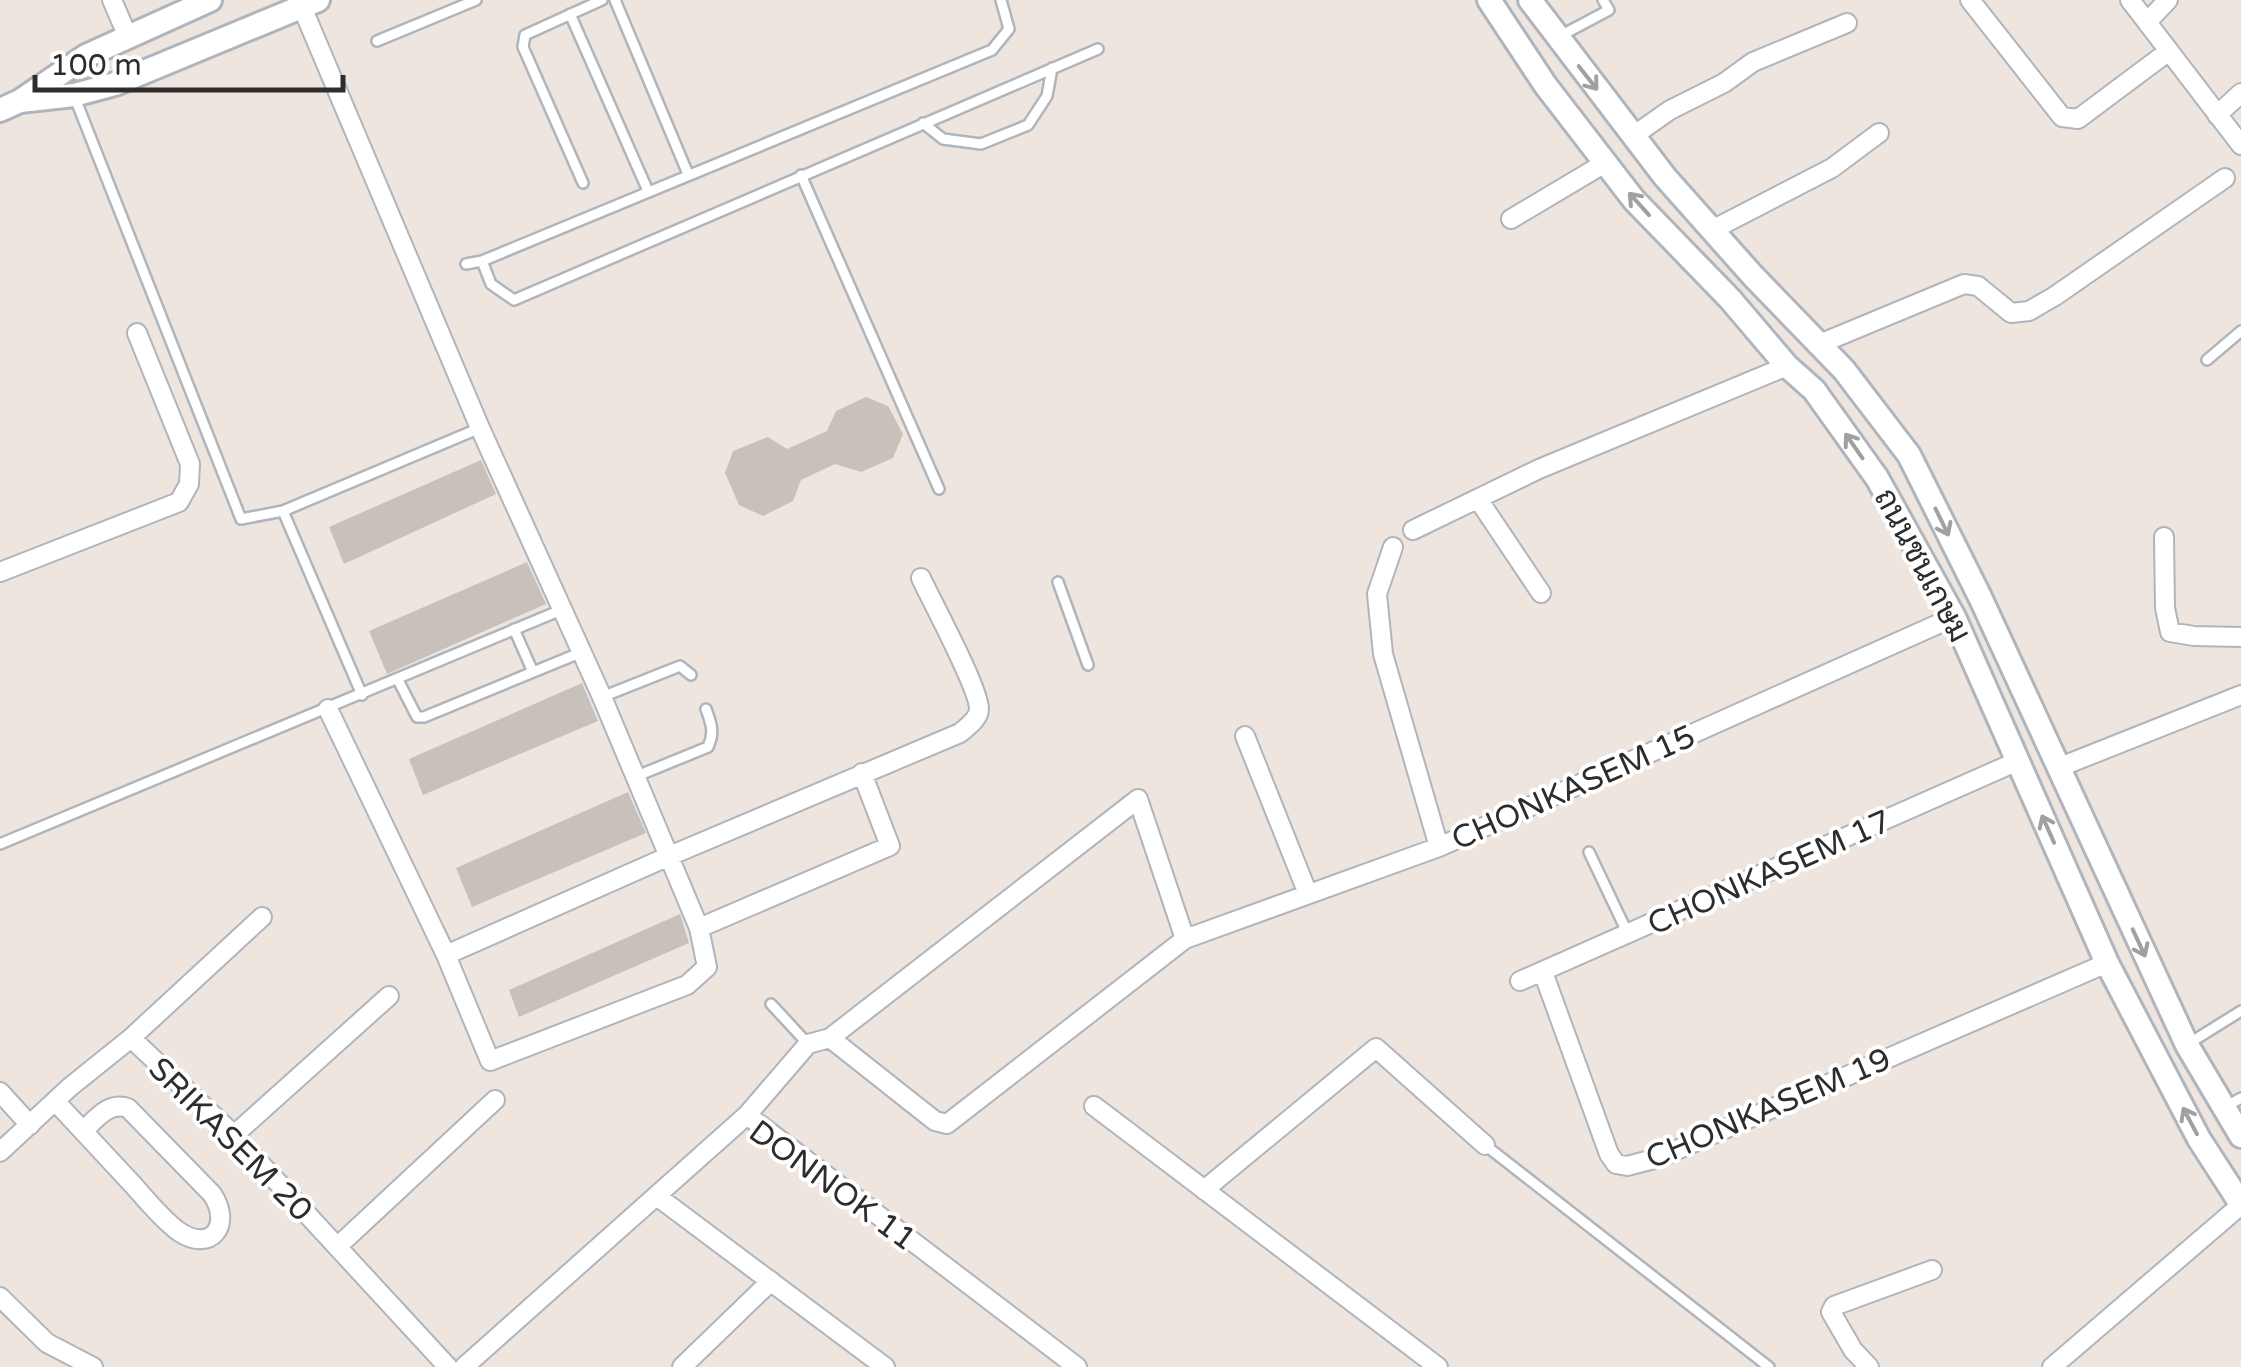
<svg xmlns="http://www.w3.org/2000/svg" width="2241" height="1367" font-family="'Varela Round',Sarabun,sans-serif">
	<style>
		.building { fill: #c8c0ba }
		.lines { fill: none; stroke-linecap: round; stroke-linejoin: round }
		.service-casing { stroke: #afb5bd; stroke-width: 14 }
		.minor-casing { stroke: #afb5bd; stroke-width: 22 }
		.secondary-casing { stroke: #afb5bd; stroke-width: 28 }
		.service { stroke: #fff; stroke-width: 9 }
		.minor { stroke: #fff; stroke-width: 18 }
		.secondary { stroke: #fff; stroke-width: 22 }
		.oneway { stroke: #a0a0a0 }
		.labels { text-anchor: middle; stroke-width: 8; stroke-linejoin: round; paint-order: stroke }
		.street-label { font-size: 32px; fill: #2d2d2d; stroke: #fff }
	</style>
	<rect width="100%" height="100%" fill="#efe5df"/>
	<!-- building -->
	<path class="building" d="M866 397 888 406 903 434 893 458 861 472 835 464 801 480 793 501 763 516 739 505 725 473 733 451 768 437 787 449 827 431 836 411Z
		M481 460 496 494 344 564 329 527Z
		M527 562 546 604 387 674 369 631Z
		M582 683 598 721 423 795 409 759Z
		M628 792 646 833 472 907 456 868Z
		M680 914 689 943 519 1017 509 990Z"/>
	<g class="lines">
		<defs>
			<path id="service" d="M615 0 688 174
				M570 14 648 191
				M1560 36 1609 10 1603 0
				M377 41 476 0
				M75 98 241 519 283 511 480 428
				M923 123 943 139 981 144 1028 125 1047 96 1052 68
				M801 175 939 489
				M583 183 523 47 525 35 602 0
				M482 261 491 284 514 300 1098 49
				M466 264 482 261 992 50 1009 29 1001 0
				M2207 360 2241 331
				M283 511 362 695
				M1058 582 1088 665
				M514 629 533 672
				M398 680 417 717H424L582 652
				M602 697 680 666 691 675
				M637 776 708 747C715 732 711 723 706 709
				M0 844 561 610
				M1589 852 1628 934
				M771 1004 808 1044
				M2188 1044 2241 1011
				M2225 1107 2241 1098
				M1485 1145 1769 1367"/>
			<path id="minor" d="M112 0 128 37
				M1970 0 2062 117 2078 119 2169 51
				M2130 0 2241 145
				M302 7 480 428 602 697 699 928 707 967 687 985 490 1061 446 955 328 709
				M2147 22 2168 0
				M2217 115 2241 93
				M1633 136 1670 110 1724 83 1753 62 1847 23
				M1511 219 1605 163
				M1712 230 1832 168 1879 133
				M1817 345 1964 284 1978 286 2011 313 2029 311 2055 296 2225 178
				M1478 499 1541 593
				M1413 530 1539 469 1787 366
				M2164 537 2165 608 2170 632 2194 636 2241 637
				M1393 547 1377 594 1383 654 1439 847
				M0 572 179 502 189 484 190 464 137 333
				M1245 736 1308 894
				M2060 767 2241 695
				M1138 799 1185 939 947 1124 935 1121 830 1038Z
				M699 928 890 846 862 773
				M1185 939 1439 847 1954 617
				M446 955 667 857 960 733C967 727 979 719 979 709 979 688 932 602 921 578
				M1543 972 1609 1154 1616 1164 1627 1166 1658 1158 2107 963
				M1520 981 2018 761
				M131 1038 262 917
				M0 1092 30 1125
				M55 1101C82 1130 108 1158 135 1187 148 1202 162 1219 178 1231 211 1254 233 1225 212 1194L128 1108C109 1101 96 1119 83 1131
				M1094 1106 1438 1367
				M747 1115 808 1044 830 1038
				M234 1135 389 996
				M0 1152 70 1087 131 1038 234 1135 448 1367
				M1204 1190 1376 1048 1485 1145
				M658 1197 885 1367
				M337 1247 495 1100
				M0 1297 47 1343 93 1367
				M464 1367 747 1115 1077 1367
				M682 1367 771 1281
				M1869 1367 1853 1350 1831 1312 1834 1306 1932 1270
				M2052 1367 2241 1205"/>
			<path id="secondary" d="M1489 0 1546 86 1634 200 1730 299 1787 366 1814 390 1877 478 1954 617 2107 963 2199 1139 2241 1204
				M1530 0 1665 177 1753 276 1844 370 1909 455 1980 597 2187 1045 2241 1136
				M20 101 74 95 115 84 318 0
				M0 110 20 101 86 56 210 0"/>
		</defs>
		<!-- service casing -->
		<use href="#service" class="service-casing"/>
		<!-- minor casing -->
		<use href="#minor" class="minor-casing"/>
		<!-- secondary casing -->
		<use href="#secondary" class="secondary-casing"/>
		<!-- service -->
		<use href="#service" class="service"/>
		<!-- minor -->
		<use href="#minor" class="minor"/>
		<!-- secondary -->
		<use href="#secondary" class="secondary"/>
	</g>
	<!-- one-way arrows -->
	<defs><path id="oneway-shaft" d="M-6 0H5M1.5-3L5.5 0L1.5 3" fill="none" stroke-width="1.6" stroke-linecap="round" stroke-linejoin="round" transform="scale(2.5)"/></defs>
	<g class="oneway">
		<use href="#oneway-shaft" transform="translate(1588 78) rotate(52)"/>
		<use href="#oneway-shaft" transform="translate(1639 204) rotate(-132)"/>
		<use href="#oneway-shaft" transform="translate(1854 446) rotate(-125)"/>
		<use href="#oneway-shaft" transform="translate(1942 522) rotate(64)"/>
		<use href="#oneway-shaft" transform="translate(2048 829) rotate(-114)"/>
		<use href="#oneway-shaft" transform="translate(2139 943) rotate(65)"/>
		<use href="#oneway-shaft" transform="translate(2190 1121) rotate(-118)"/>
	</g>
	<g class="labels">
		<!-- street labels -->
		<g class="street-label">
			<text transform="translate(1923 565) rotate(62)" y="11">ถนนชนเกษม</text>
			<text transform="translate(1573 787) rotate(-24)" y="11">CHONKASEM 15</text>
			<text transform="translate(1769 872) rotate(-24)" y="11">CHONKASEM 17</text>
			<text transform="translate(1768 1108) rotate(-23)" y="11">CHONKASEM 19</text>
			<text transform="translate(231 1139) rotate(45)" y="11">SRIKASEM 20</text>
			<text transform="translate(833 1185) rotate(36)" y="11">DONNOK 11</text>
		</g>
	</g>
	<!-- scale -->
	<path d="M35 75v15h308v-15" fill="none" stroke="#2d2d2d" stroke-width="5"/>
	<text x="50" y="75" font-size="30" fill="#2d2d2d" stroke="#ffffff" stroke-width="8" paint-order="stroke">100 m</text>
</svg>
